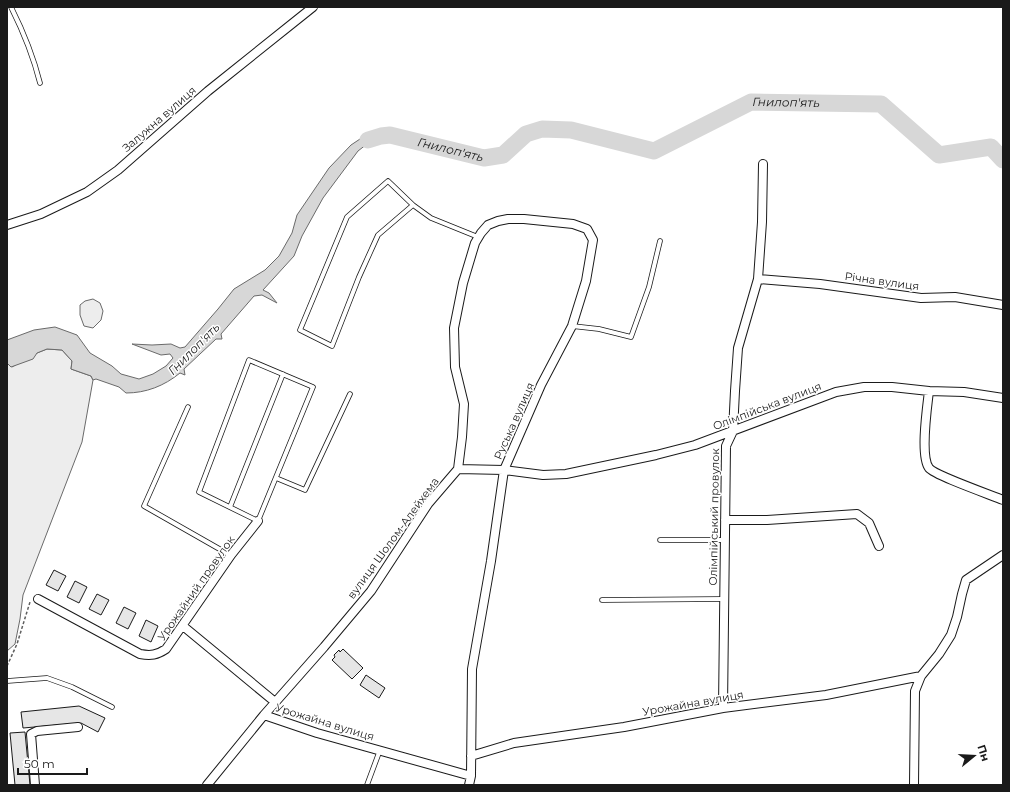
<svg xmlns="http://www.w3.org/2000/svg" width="1010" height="792" font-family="Montserrat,sans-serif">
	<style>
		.built { fill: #ededed; stroke: #6a6a6a }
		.water { fill: #d7d7d7; stroke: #6a6a6a }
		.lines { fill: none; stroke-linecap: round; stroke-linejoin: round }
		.river { stroke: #d7d7d7; stroke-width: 17 }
		.building { fill: #e6e6e6; stroke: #1a1a1a }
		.lane-casing { stroke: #1a1a1a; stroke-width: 5.5 }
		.street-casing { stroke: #1a1a1a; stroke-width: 10 }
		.path { stroke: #5f5f5f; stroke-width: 1.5; stroke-dasharray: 3 2; stroke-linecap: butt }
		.lane { stroke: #fff; stroke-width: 4 }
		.street { stroke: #fff; stroke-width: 8 }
		.labels { text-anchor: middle; stroke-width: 3; stroke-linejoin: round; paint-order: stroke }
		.street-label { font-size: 11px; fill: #1a1a1a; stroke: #fff }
		.water-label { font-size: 12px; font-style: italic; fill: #1a1a1a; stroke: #fff }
	</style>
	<rect width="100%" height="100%" fill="#fff"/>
	<!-- built -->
	<path class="built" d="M93 299 100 303 103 311 101 320 93 328 84 326 80 315V305L85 301Z
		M47 349 62 350 72 361 71 369 91 376 93 380 82 442 23 595 20 619 15 644 7 651V363L12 367 37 353Z"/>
	<!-- water -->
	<path class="water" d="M380 134 390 135 367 144 358 151 323 198 302 236 294 256 263 290 269 293 277 303 262 295 254 296 221 334 222 339H216L184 369 185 375 180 373C164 386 146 393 126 393L119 387 96 379 93 380 91 376 71 369 72 361 62 350 47 349 37 353 33 359 11 367 7 363V340L34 330 55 327 77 335 90 353 112 366 121 374 139 379 153 374 166 366 173 358 170 354 161 355 132 344 152 345 171 344 180 348 185 347 218 309 234 289 265 270 279 256 292 233 297 215 329 168 351 145 360 139 371 135Z"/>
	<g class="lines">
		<!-- river -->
		<path class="river" id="s1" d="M368 140 381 136 390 135 484 158 503 155 526 134 542 129 571 130 654 151 751 102 881 104 939 155 991 147 1003 160"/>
	</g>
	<!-- building -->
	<path class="building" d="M54 570 66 576 58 591 46 585Z
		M75 581 87 587 79 603 67 597Z
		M97 594 109 600 101 615 89 609Z
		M124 607 136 613 128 629 116 623Z
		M146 620 158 626 151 642 139 636Z
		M343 649 363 668 352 679 332 660 335 657 334 655 339 650 340 652Z
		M366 675 385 688 379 698 360 685Z
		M79 706 105 718 98 732 81 723 23 728 21 712Z
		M25 732 30 785H15L10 733Z"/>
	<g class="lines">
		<defs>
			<path id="lane" d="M11 7C24 33 33 55 40 83
				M413 205 388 181 347 217 300 330 332 346 359 277 378 235 413 205 431 218 478 237
				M572 326 599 329 631 337 649 287 660 241
				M249 360 313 387 258 521 199 492Z
				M188 407 144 506 230 555
				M276 478 305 490 350 394
				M230 507 283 374
				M660 540H725
				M602 600 724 599
				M7 681 47 678 72 687 112 707
				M367 785 380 750"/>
			<path id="street" d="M7 225 41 214 87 192 118 170 208 91 313 7
				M758 279 820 284 921 298 955 297 1003 305
				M929 391 964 392 1003 398
				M458 469 504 470 543 475 566 474 656 455 695 445 836 392 864 387H892L929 391C927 408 920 456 929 468 934 475 991 495 1003 500
				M725 520H767L857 514 869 523 879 546
				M38 599 140 654C151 656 157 655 166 649L231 555 258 521
				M183 626 275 702
				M723 708 726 446 733 431 735 391 738 348 758 279 762 222 763 164
				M264 715 317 733 471 776
				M471 756 514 743 624 727 723 708 826 695 921 676
				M35 785 31 734 37 731 78 727
				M207 785 264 715 324 647 371 591 428 504 458 469 462 437 464 404 455 367 454 328 463 283 475 243 481 233 488 225 498 221 508 219H524L573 224 587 229 593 240 586 281 572 326 541 385 504 470 491 561 472 669 471 776 469 785
				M914 785 915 691 921 676 939 654 951 635 957 617 962 594 966 580 1003 555"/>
		</defs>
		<!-- lane casing -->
		<use href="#lane" class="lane-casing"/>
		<!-- street casing -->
		<use href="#street" class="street-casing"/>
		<!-- path -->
		<path class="path" d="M7 666 17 644 30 602"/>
		<!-- lane -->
		<use href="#lane" class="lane"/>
		<!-- street -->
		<use href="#street" class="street"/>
	</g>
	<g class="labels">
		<!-- street labels -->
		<g class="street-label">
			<text transform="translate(159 119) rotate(-41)" y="4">Залужна вулиця</text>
			<text transform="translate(882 281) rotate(8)" y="4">Річна вулиця</text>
			<text transform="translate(767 406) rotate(-21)" y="4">Олімпійська вулиця</text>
			<text transform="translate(514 421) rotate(-66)" y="4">Руська вулиця</text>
			<text transform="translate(714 517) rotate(-89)" y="4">Олімпійський провулок</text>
			<text transform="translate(393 538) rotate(-54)" y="4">вулиця Шолом-Алейхема</text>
			<text transform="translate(196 588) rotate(-55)" y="4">Урожайний провулок</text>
			<text transform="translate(693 703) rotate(-10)" y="4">Урожайна вулиця</text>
			<text transform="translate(325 722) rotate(17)" y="4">Урожайна вулиця</text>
		</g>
		<!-- water labels -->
		<g class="water-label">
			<text dy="4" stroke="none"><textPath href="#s1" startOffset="445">Гнилоп'ять</textPath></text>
			<text dy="4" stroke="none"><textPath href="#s1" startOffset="85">Гнилоп'ять</textPath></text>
			<text transform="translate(194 349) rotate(-45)" y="4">Гнилоп'ять</text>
		</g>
	</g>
	<!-- border -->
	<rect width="1010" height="792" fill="none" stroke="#1a1a1a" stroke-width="16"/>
	<!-- north arrow -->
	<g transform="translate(974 756) rotate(72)" stroke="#ffffff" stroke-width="3" paint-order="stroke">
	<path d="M0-3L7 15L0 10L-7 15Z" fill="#1a1a1a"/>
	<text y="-6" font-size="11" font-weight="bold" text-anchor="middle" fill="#1a1a1a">Пн</text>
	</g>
	<!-- scale -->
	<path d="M18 768v6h69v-6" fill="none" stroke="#1a1a1a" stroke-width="2"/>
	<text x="24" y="768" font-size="12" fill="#1a1a1a" stroke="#ffffff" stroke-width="3" paint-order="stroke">50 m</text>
</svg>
